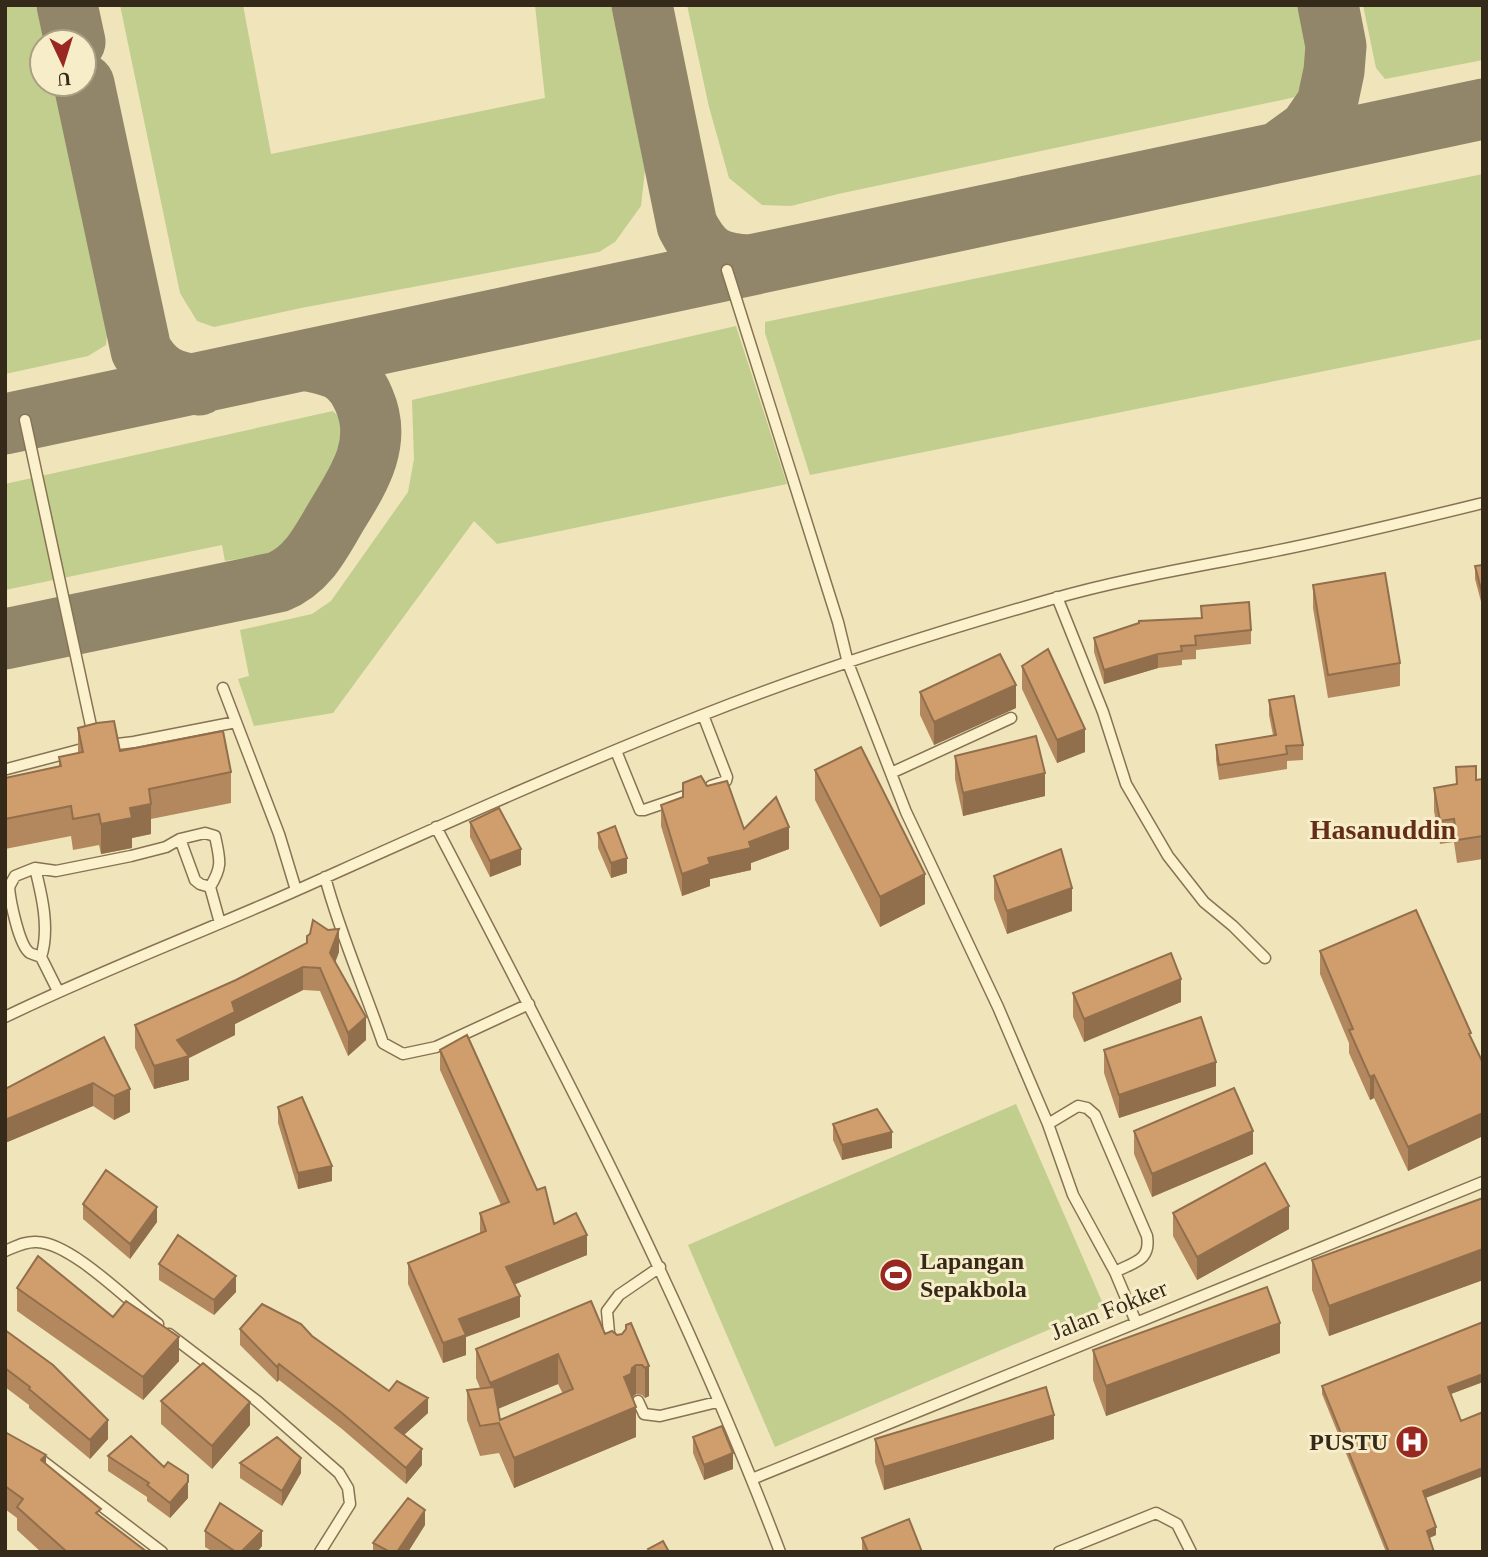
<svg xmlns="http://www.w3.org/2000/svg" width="1488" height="1557" font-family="Georgia,serif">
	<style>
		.grass { fill: #c1ce8e }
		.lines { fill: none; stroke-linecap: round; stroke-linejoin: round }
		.taxiway { stroke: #92866a; stroke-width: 61 }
		.service-casing { stroke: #877353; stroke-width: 13 }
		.service { stroke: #fbf1cd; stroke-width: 10 }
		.wall { fill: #b3885e; fill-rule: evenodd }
		.shaded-wall { fill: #926f4c }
		.building { fill: #d09e6d; stroke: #926f4c; stroke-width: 2 }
		.labels { text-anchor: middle; stroke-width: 6; stroke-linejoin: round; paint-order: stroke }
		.poi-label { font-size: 24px; font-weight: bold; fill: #35291a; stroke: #f7edc9; text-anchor: start }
		.street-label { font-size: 24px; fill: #35291a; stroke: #f7edc9 }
		.quarter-label { font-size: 28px; font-weight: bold; fill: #642d17; stroke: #f7edc9 }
	</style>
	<rect width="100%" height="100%" fill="#f0e4ba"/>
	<!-- grass -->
	<path class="grass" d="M5 5H36L44 42H42V84H54L108 324 106 345 88 356 5 374Z
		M120 5H243L271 154 545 98 535 5H611L645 170 641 206 615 242 599 252 301 308 214 327 197 321 180 293Z
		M687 5H1313C1322 46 1319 57 1305 95L838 194 791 206 762 205 729 178 709 107Z
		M1363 5H1483V60L1385 79 1376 68Z
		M1483 174V339L810 475 765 333V322Z
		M736 326 787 484 497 544 474 521 333 713 254 726 238 679 249 676 240 630 312 614 331 601 408 492 414 459 412 400Z
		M333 411 345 423C344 470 318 509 296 550L225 561 222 545 5 590V484Z
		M1016 1104 1104 1306 775 1447 688 1245Z"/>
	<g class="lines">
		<!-- taxiway -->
		<path class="taxiway" d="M67 5 75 42
			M642 5 687 225C703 256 715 263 749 265
			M84 84 141 350C155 375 171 382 199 385
			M1279 152 1309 130 1327 104 1334 71 1336 46 1328 5
			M5 424 1483 109
			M5 639 278 582C308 570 321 542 337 515 359 479 383 443 364 400 359 388 353 378 341 371 331 365 316 363 305 360"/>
		<defs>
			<path id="service" d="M727 270 838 622 848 663 906 812 998 1007 1048 1124 1073 1195 1115 1272 1136 1322
				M25 420 93 735
				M1057 597 1103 712 1126 784 1168 856 1204 902 1233 926 1265 958
				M223 688 279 834 296 890
				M703 715 727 777 726 781 711 786
				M109 745 134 742 236 722
				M616 751 640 810H644L694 793
				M7 769 90 747
				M891 773 1011 718
				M436 827C560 1064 685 1301 780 1552
				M180 839 195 880 200 884 210 887
				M35 868C42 896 50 929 41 957L58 991
				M325 877C340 934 364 987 383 1043L403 1054 436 1047 529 1004
				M41 957C39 956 31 954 30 953 19 946 10 900 9 887L15 876 35 868 56 871 131 856 166 847 180 839 205 833 215 836C220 860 223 866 210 887L220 923
				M5 1017C100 971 198 934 295 891 429 831 563 770 700 716 814 671 933 633 1052 599 1125 578 1201 566 1275 551 1345 537 1414 520 1483 503
				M1048 1124 1078 1106 1087 1108 1095 1115 1147 1236C1151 1261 1134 1262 1115 1272
				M5 1251C15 1247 25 1241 37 1242 72 1243 129 1302 158 1324
				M169 1334 257 1401 339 1473 348 1488 350 1504 320 1552
				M614 1344 609 1333 607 1311 619 1295 660 1267
				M638 1401 644 1414 660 1416 717 1402
				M36 1456 162 1552
				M752 1479 1483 1182
				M1059 1552 1156 1513 1177 1524 1191 1552"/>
		</defs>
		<!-- service casing -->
		<use href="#service" class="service-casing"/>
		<!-- service -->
		<use href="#service" class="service"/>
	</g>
	<!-- wall -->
	<path class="wall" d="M1483 565V609L1475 579V566Z
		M1313 585 1400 663V686L1328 698 1313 608Z
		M1201 606 1251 630V644L1196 650V659L1182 660V665L1158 668 1104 684 1094 652V638L1201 618Z
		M1022 666 1085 752 1057 763 1022 689Z
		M920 692 1016 708 934 745 920 715Z
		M1269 700 1303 745V760L1287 761V769L1219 780 1216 760V745L1273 735 1269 715Z
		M78 728 120 751 231 772V803L151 819V834L132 838V848L101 854 99 845 73 850 71 836 5 849V778L59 767V757L78 753Z
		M955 756 1045 796 963 816 955 779Z
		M815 770 925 904 880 927 815 800Z
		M1483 779V859L1457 863 1454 842 1440 844 1434 811V788Z
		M683 797 744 829 789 849 751 863V870L710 879V886L682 896 661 826V805Z
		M470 822 521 865 490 877 470 837Z
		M598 833 627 873 611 878 598 848Z
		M994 876 1072 911 1007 934 994 899Z
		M307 936 339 952 335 962 366 1040 348 1056 320 991 303 990 235 1024V1035L189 1058V1080L154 1089 135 1048V1025L236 980 307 943Z
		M1320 951 1471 1038 1483 1063V1136L1408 1171 1374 1098 1370 1100 1349 1053V1043L1320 974Z
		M1073 993 1181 1002 1084 1042 1073 1017Z
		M104 1037 130 1112 114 1120 93 1106 5 1143Z
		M440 1050 537 1190 554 1224 587 1255 514 1284 520 1317 466 1337V1355L443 1363 408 1284V1263L480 1233V1213L501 1205 440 1070Z
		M1104 1050 1216 1086 1119 1118 1104 1073Z
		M278 1107 332 1181 298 1189 278 1123Z
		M833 1124 892 1148 842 1160 833 1140Z
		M1134 1131 1253 1154 1152 1197 1134 1154Z
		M1483 1198V1280L1329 1336 1312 1290V1260Z
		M83 1204 157 1222 130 1259 83 1219Z
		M1173 1213 1289 1229 1197 1280 1173 1236Z
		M159 1264 236 1292 214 1315 159 1280Z
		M17 1288 113 1317 179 1361 143 1400 17 1311Z
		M1483 1322V1382L1451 1394 1425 1498 1436 1535 1429 1538 1434 1552H1386L1322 1394V1386Z
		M240 1329 312 1336 389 1391 428 1413 404 1435 422 1465 406 1484 342 1429 279 1380 277 1382 240 1345Z
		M5 1330 108 1439 90 1459 29 1408V1405L5 1387Z
		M605 1334 649 1366V1396L645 1398 642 1395 636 1394 632 1397 636 1437 514 1488 499 1453 480 1456 467 1420V1390L480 1388 476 1378V1349ZM558 1384 563 1394 500 1420 498 1409Z
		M1093 1350 1280 1353 1106 1416 1093 1380Z
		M161 1401 250 1425 212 1469 161 1424Z
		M5 1432 46 1464 101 1516 147 1552H41L17 1530V1518L5 1509Z
		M693 1437 733 1469 704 1480 693 1453Z
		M875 1439H1054L884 1490 875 1462Z
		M108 1456 188 1498 170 1518 147 1501V1497L108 1471Z
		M240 1463 301 1473 282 1506 240 1478Z
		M425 1525 408 1552H373V1543Z
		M205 1531 262 1546 257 1552H213L205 1547Z
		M862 1538 922 1552H862Z"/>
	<!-- shaded-wall -->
	<path class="shaded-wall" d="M1158 654V668L1104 684V670Z
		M1016 685V708L934 745V722Z
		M1085 729V752L1057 763V740Z
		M1045 773V796L963 816V793Z
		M151 804V834L132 838V848L101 854V824L130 808Z
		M789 827V849L751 863V870L710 879V886L682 896V874L708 858Z
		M521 849V865L490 877V861Z
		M627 858V873L611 878V863Z
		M925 874V904L880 927V897Z
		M1072 888V911L1007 934V911Z
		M339 929V952L330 976V953Z
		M303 967V990L235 1024V1035L189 1058V1080L154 1089V1066L177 1040 232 1002Z
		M1181 979V1002L1084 1042V1019Z
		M366 1017V1040L348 1056V1033Z
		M1216 1062V1086L1119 1118V1095Z
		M1374 1075V1098L1370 1100V1077Z
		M93 1083V1106L5 1143V1120Z
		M130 1089V1112L114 1120V1096Z
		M1483 1113V1136L1408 1171V1147Z
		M1253 1131V1154L1152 1197V1174Z
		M892 1132V1148L842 1160V1145Z
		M332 1166V1181L298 1189V1173Z
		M1289 1206V1229L1197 1280V1257Z
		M157 1207V1222L130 1259V1244Z
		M587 1235V1255L506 1288V1267Z
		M1483 1249V1280L1329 1336V1306Z
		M236 1276V1292L214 1315V1300Z
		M520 1296V1317L466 1337V1355L443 1363V1343L459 1319Z
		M1280 1323V1353L1106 1416V1386Z
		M179 1337V1361L143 1400V1377Z
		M558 1354V1384L490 1412V1383Z
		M279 1364V1380L277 1382V1367Z
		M636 1365V1394L632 1397 624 1377Z
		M649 1366V1396L645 1398V1368Z
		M1483 1374V1382L1448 1395V1387Z
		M428 1398V1413L395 1443V1428Z
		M250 1402V1425L212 1469V1446Z
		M636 1407V1437L514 1488V1458Z
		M1054 1415V1439L884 1490V1467Z
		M108 1420V1439L90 1459V1440Z
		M422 1449V1465L406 1484V1468Z
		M733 1453V1469L704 1480V1465Z
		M46 1455V1478L41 1460Z
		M301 1458V1473L282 1506V1491Z
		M1483 1468V1476L1423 1499V1491Z
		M188 1482V1498L170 1518V1503Z
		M425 1510V1525L408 1552H397Z
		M1436 1527V1535L1427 1539V1531Z
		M262 1531V1546L257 1552H241Z"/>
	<!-- building -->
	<path class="building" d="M1483 565V597L1475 566Z
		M1385 573 1400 663 1328 675 1313 585Z
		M1249 602 1251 630 1195 636 1196 645 1181 646 1182 651 1158 654 1104 670 1094 638 1139 623V621L1202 618 1201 606Z
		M1048 649 1085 729 1057 740 1022 666Z
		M1000 654 1016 685 934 722 920 692Z
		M1294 696 1303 745 1286 746 1287 754 1219 765 1216 745 1276 735 1269 700Z
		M114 721 120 751 223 731 231 772 149 789 151 804 130 808 132 818 101 824 99 814 73 819 71 806 5 819V778L61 766 59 757 83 752 78 728 97 723Z
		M1036 736 1045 773 963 793 955 756Z
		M861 747 925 874 880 897 815 770Z
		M1476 766V780L1483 779V836L1457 840 1454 819 1440 821 1434 788 1457 784 1456 767Z
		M701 776 707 786 727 781 744 829 776 797 789 827 749 842 751 848 708 858 710 864 682 874 661 805 683 797V783Z
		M499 808 521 849 490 861 470 822Z
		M615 826 627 858 611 863 598 833Z
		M1061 849 1072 888 1007 911 994 876Z
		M1416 910 1471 1033 1469 1034 1483 1063V1113L1408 1147 1374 1075 1370 1077 1349 1030 1353 1029 1320 951Z
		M313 920 328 930 339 929 330 953 366 1017 348 1033 320 968 303 967 232 1002 235 1012 177 1040 189 1056 154 1066 135 1025 236 980 307 943V936L310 934Z
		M1171 953 1181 979 1084 1019 1073 993Z
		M1201 1017 1216 1062 1119 1095 1104 1050Z
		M467 1035 537 1190 545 1187 554 1224 576 1213 587 1235 506 1267 520 1296 459 1319 466 1335 443 1343 408 1263 486 1231 480 1213 509 1202 440 1050Z
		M104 1037 130 1089 114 1096 93 1083 5 1120V1089Z
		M1234 1088 1253 1131 1152 1174 1134 1131Z
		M302 1097 332 1166 298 1173 278 1107Z
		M877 1109 892 1132 842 1145 833 1124Z
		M1265 1163 1289 1206 1197 1257 1173 1213Z
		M106 1170 157 1207 130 1244 83 1204Z
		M1483 1198V1249L1329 1306 1312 1260Z
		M178 1235 236 1276 214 1300 159 1264Z
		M38 1256 113 1317 126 1301 179 1337 143 1377 17 1288Z
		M1267 1287 1280 1323 1106 1386 1093 1350Z
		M591 1301 605 1334 612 1331 617 1335 622 1334 626 1329V1325L631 1323 649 1366 645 1368 642 1365H636L632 1368 631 1374 624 1377 636 1407 514 1458 499 1423 480 1426 467 1390 494 1387 500 1420 573 1389 558 1354 490 1383 476 1349Z
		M262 1304 301 1324 312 1336 389 1391 397 1381 428 1398 395 1428 422 1449 406 1468 342 1413 279 1364 277 1367 240 1329Z
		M1483 1322V1374L1448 1387 1461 1421 1483 1412V1468L1423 1491 1436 1527 1427 1531 1434 1552H1389L1322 1386Z
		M5 1330 53 1365 108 1420 90 1440 29 1389 30 1387 5 1368Z
		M203 1363 250 1402 212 1446 161 1401Z
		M1046 1387 1054 1415 884 1467 875 1439Z
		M722 1426 733 1453 704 1465 693 1437Z
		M5 1432 46 1455 41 1460 101 1509 96 1513 147 1552H67L17 1507 23 1499 5 1486Z
		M131 1436 164 1467 168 1462 188 1475V1482L170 1503 147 1485 149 1483 108 1456Z
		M277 1437 301 1458 282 1491 240 1463Z
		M408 1498 425 1510 397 1552H390L373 1543Z
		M220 1503 262 1531 241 1552H236L205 1531Z
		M909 1519 922 1552H868L862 1538Z
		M663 1541 669 1552H650L648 1549Z"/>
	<!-- icons -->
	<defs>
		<symbol id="stadium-disc" viewBox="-11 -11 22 22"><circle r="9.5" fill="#992920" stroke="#f7edc9"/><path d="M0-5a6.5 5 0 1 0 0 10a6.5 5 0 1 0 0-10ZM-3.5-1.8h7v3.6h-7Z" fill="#fff"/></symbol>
		<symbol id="hospital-disc" viewBox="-11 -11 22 22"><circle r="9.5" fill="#992920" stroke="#f7edc9"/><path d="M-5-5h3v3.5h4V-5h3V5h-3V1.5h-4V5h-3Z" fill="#fff"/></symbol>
	</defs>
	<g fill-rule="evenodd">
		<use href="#stadium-disc" x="877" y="1256" width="38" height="38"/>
		<use href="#hospital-disc" x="1393" y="1423" width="38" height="38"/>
	</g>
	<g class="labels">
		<!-- poi labels -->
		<g class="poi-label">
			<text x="920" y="1269">Lapangan<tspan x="920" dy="28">Sepakbola</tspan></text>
			<text x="1388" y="1450" text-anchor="end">PUSTU</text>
		</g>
		<!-- street labels -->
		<g class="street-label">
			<text transform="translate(1109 1310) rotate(-22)" y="8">Jalan Fokker</text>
		</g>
		<!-- quarter labels -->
		<g class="quarter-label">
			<text x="1383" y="839">Hasanuddin</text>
		</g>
	</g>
	<!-- border -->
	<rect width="1488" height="1557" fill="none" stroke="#35291a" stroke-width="14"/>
	<!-- north arrow -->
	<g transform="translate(63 63) rotate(176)"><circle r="33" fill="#f7edc9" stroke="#a99f83" stroke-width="2"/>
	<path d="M0-5L12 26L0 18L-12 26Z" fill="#992920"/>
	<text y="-10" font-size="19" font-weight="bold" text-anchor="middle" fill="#35291a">U</text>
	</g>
</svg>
